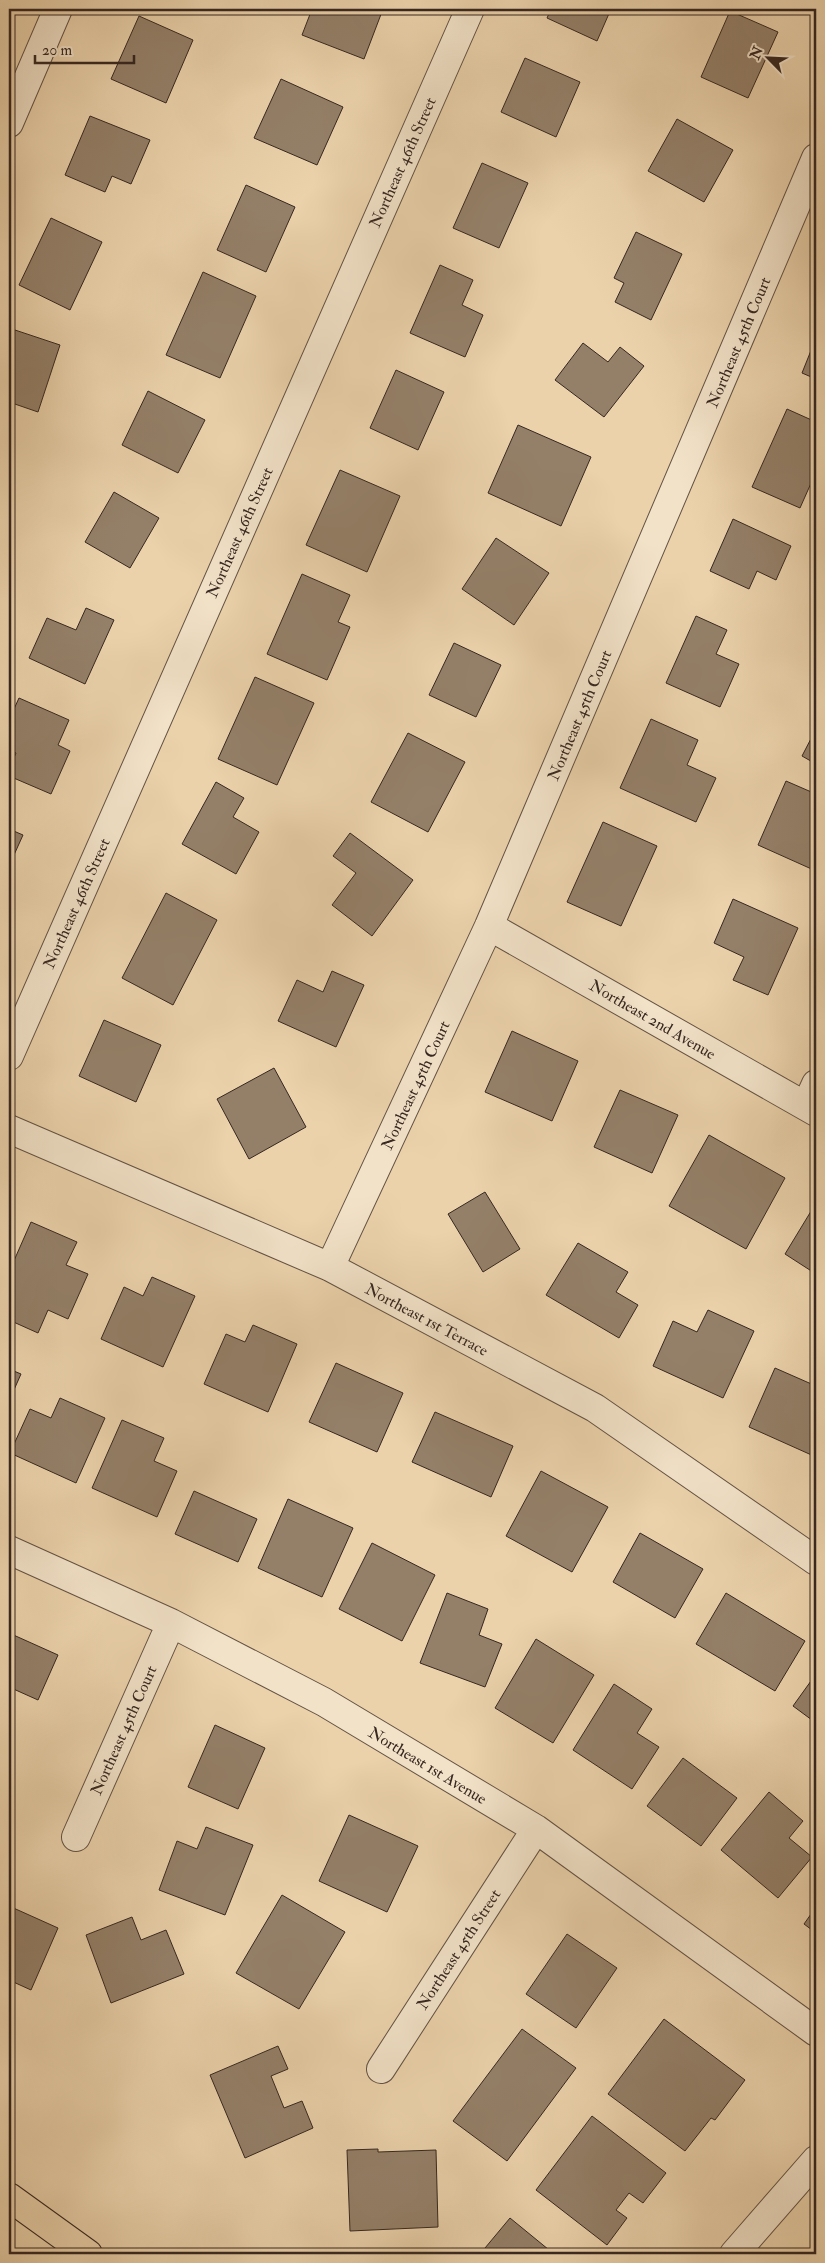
<svg xmlns="http://www.w3.org/2000/svg" width="825" height="2263" font-family="'IM FELL Double Pica',serif">
	<style>
		.building { fill: #948069; stroke: #362721 }
		.lines { fill: none; stroke-linecap: round; stroke-linejoin: round }
		.minor-casing { stroke: #635244; stroke-width: 30 }
		.motorway-casing { stroke: #362721; stroke-width: 30 }
		.minor { stroke: #f2e2c8; stroke-width: 28 }
		.motorway { stroke: #ebd2ab; stroke-width: 28 }
		.labels { text-anchor: middle; stroke-width: 5; stroke-linejoin: round; paint-order: stroke }
		.street-label { font-size: 16px; fill: #362721; stroke: #f2e2c8 }
	</style>
	<rect width="100%" height="100%" fill="#ebd2ab"/>
	<filter id="stains"><feTurbulence type="fractalNoise" baseFrequency=".004" numOctaves="4"/><feColorMatrix values="0 0 0 0 .2 0 0 0 0 .09 0 0 0 0 .02 0 0 0 .5 -.17"/></filter>
	<radialGradient id="worn" r=".72"><stop offset=".6" stop-color="#630" stop-opacity="0"/><stop offset="1" stop-color="#630" stop-opacity=".3"/></radialGradient>
	<!-- building -->
	<path class="building" d="M312 9H383L364 59 302 35Z
		M551 9H611L597 41 547 18Z
		M730 11 778 32 748 98 701 77Z
		M139 16 193 40 166 103 111 79Z
		M525 58 580 82 556 137 501 112Z
		M281 79 343 107 317 165 254 138Z
		M90 116 150 140 131 184 112 176 105 192 65 175Z
		M677 119 733 150 704 202 648 171Z
		M482 163 528 183 499 248 453 228Z
		M246 185 295 207 266 272 217 250Z
		M51 218 102 242 70 310 19 285Z
		M636 232 682 254 651 320 615 302 624 283 614 278Z
		M440 265 473 280 462 305 483 315 465 357 410 333Z
		M203 272 256 296 220 378 166 355Z
		M9 328 60 345 38 412 9 402Z
		M816 338V379L802 373Z
		M583 343 608 362 620 347 644 366 604 417 555 380Z
		M396 370 444 392 418 450 370 428Z
		M148 391 205 420 178 473 122 445Z
		M787 409 816 422V472L800 508 752 487Z
		M518 425 591 457 561 526 488 493Z
		M340 470 400 496 367 572 306 545Z
		M114 492 159 518 130 568 85 542Z
		M733 519 791 546 776 580 757 571 749 589 710 571Z
		M496 538 549 573 514 625 462 589Z
		M302 574 350 595 338 622 350 627 327 680 267 654Z
		M86 608 114 620 85 684 29 658 47 618 76 630Z
		M696 616 727 630 716 654 739 664 720 707 666 683Z
		M454 643 501 665 476 717 429 695Z
		M255 677 314 703 277 785 218 759Z
		M19 698 69 720 58 745 70 751 51 794 9 776V769L16 753 9 749V720Z
		M651 719 698 740 687 765 716 778 696 822 620 788Z
		M816 729V764L802 756Z
		M408 733 465 762 428 832 371 802Z
		M786 781 816 794V871L758 845Z
		M216 782 244 798 233 817 259 832 236 874 182 844Z
		M603 822 657 846 621 926 567 902Z
		M9 829 23 835 9 866Z
		M350 833 413 880 372 936 332 905 356 873 333 856Z
		M166 893 217 920 173 1005 122 978Z
		M733 899 798 928 768 995 733 980 744 957 714 943Z
		M332 971 364 985 336 1047 278 1021 297 980 323 992Z
		M104 1020 161 1045 136 1102 79 1076Z
		M512 1031 578 1061 552 1121 485 1092Z
		M274 1068 306 1127 249 1159 217 1099Z
		M620 1090 678 1115 652 1173 594 1147Z
		M709 1135 785 1178 746 1249 669 1206Z
		M485 1192 520 1249 483 1272 448 1214Z
		M816 1203V1274L785 1254Z
		M31 1222 77 1242 66 1265 88 1274 68 1319 48 1310 38 1333 9 1320V1272Z
		M578 1243 628 1272 616 1292 638 1305 619 1338 546 1295Z
		M152 1277 195 1296 163 1367 101 1339 124 1287 143 1296Z
		M708 1310 754 1331 723 1398 653 1366 673 1321 697 1332Z
		M253 1325 297 1344 268 1412 204 1384 226 1334 245 1342Z
		M336 1363 403 1393 377 1452 309 1422Z
		M775 1368 816 1386V1457L749 1427Z
		M9 1369 21 1374 9 1401Z
		M60 1398 105 1418 76 1483 10 1453 30 1409 51 1418Z
		M435 1412 513 1446 491 1497 412 1462Z
		M122 1420 164 1438 154 1461 177 1471 157 1517 92 1488Z
		M541 1471 608 1507 572 1572 506 1536Z
		M194 1491 257 1519 238 1562 175 1534Z
		M288 1499 353 1528 322 1597 258 1568Z
		M640 1533 703 1569 675 1618 613 1582Z
		M372 1543 435 1575 402 1641 339 1609Z
		M447 1593 488 1609 479 1635 502 1644 485 1687 420 1663Z
		M726 1593 805 1641 775 1691 696 1644Z
		M9 1633 58 1655 38 1700 9 1687Z
		M536 1639 594 1675 553 1743 495 1708Z
		M816 1674V1723L793 1706Z
		M614 1684 652 1709 637 1733 659 1747 632 1789 573 1750Z
		M215 1725 265 1748 238 1809 188 1787Z
		M683 1758 737 1798 701 1846 647 1806Z
		M769 1792 803 1821 789 1838 812 1857 778 1898 721 1850Z
		M349 1815 418 1846 387 1912 319 1881Z
		M206 1827 253 1845 225 1915 159 1890 177 1841 197 1849Z
		M282 1895 345 1932 299 2009 236 1973Z
		M9 1906 58 1928 31 1990 9 1980Z
		M816 1907V1933L804 1924Z
		M132 1917 141 1940 166 1930 184 1974 111 2003 86 1935Z
		M567 1934 617 1968 576 2028 526 1994Z
		M664 2019 745 2080 715 2120 711 2118 685 2151 608 2094Z
		M522 2029 576 2068 507 2161 453 2121Z
		M278 2046 288 2069 271 2076 284 2108 302 2101 313 2128 245 2158 210 2075Z
		M592 2116 666 2173 643 2203 629 2193 616 2210 627 2218 607 2245 536 2190Z
		M378 2149V2152L436 2150 438 2227 350 2231 347 2150Z
		M510 2218 554 2254H480Z"/>
	<g class="lines">
		<defs>
			<path id="minor" d="M9 123 58 9
				M489 926 816 1112
				M9 1056 470 9
				M806 1106 816 1084
				M9 1129 330 1267 595 1408 816 1561
				M330 1267 489 926 816 158
				M9 1550 171 1623 324 1702 536 1829 816 2032
				M76 1837 171 1623
				M381 2069 536 1829
				M734 2254 816 2160"/>
			<path id="motorway" d="M9 2197 88 2254"/>
		</defs>
		<!-- minor casing -->
		<use href="#minor" class="minor-casing"/>
		<!-- motorway casing -->
		<use href="#motorway" class="motorway-casing"/>
		<!-- minor -->
		<use href="#minor" class="minor"/>
		<!-- motorway -->
		<use href="#motorway" class="motorway"/>
	</g>
	<g class="labels">
		<!-- street labels -->
		<g class="street-label">
			<text transform="translate(402 162) rotate(-66)" y="6">Northeast 46th Street</text>
			<text transform="translate(738 342) rotate(-67)" y="6">Northeast 45th Court</text>
			<text transform="translate(239 532) rotate(-66)" y="6">Northeast 46th Street</text>
			<text transform="translate(579 715) rotate(-67)" y="6">Northeast 45th Court</text>
			<text transform="translate(76 903) rotate(-66)" y="6">Northeast 46th Street</text>
			<text transform="translate(653 1019) rotate(30)" y="6">Northeast 2nd Avenue</text>
			<text transform="translate(415 1085) rotate(-65)" y="6">Northeast 45th Court</text>
			<text transform="translate(427 1319) rotate(28)" y="6">Northeast 1st Terrace</text>
			<text transform="translate(123 1730) rotate(-66)" y="6">Northeast 45th Court</text>
			<text transform="translate(428 1765) rotate(31)" y="6">Northeast 1st Avenue</text>
			<text transform="translate(458 1949) rotate(-57)" y="6">Northeast 45th Street</text>
		</g>
	</g>
	<!-- margin -->
	<rect width="825" height="2263" fill="none" stroke="#ebd2ab" stroke-width="30"/>
	<rect x="10" y="10" width="805" height="2243" fill="none" stroke="#362721" stroke-width="2.5"/>
	<rect x="15" y="15" width="795" height="2233" fill="none" stroke="#362721"/>
	<!-- north arrow -->
	<g transform="translate(768 58) rotate(294)" stroke="#f2e2c8" stroke-width="4" paint-order="stroke">
	<path d="M0-4L9 19L0 12L-9 19Z" fill="#362721"/>
	<text y="-8" font-size="14" font-weight="bold" text-anchor="middle" fill="#362721">N</text>
	</g>
	<!-- scale -->
	<path d="M35 55v8h99v-8" fill="none" stroke="#362721" stroke-width="2.5"/>
	<text x="42" y="55" font-size="15" fill="#362721" stroke="#f2e2c8" stroke-width="4" paint-order="stroke">20 m</text>
	<rect width="100%" height="100%" filter="url(#stains)"/>
	<rect width="100%" height="100%" fill="url(#worn)"/>
</svg>
